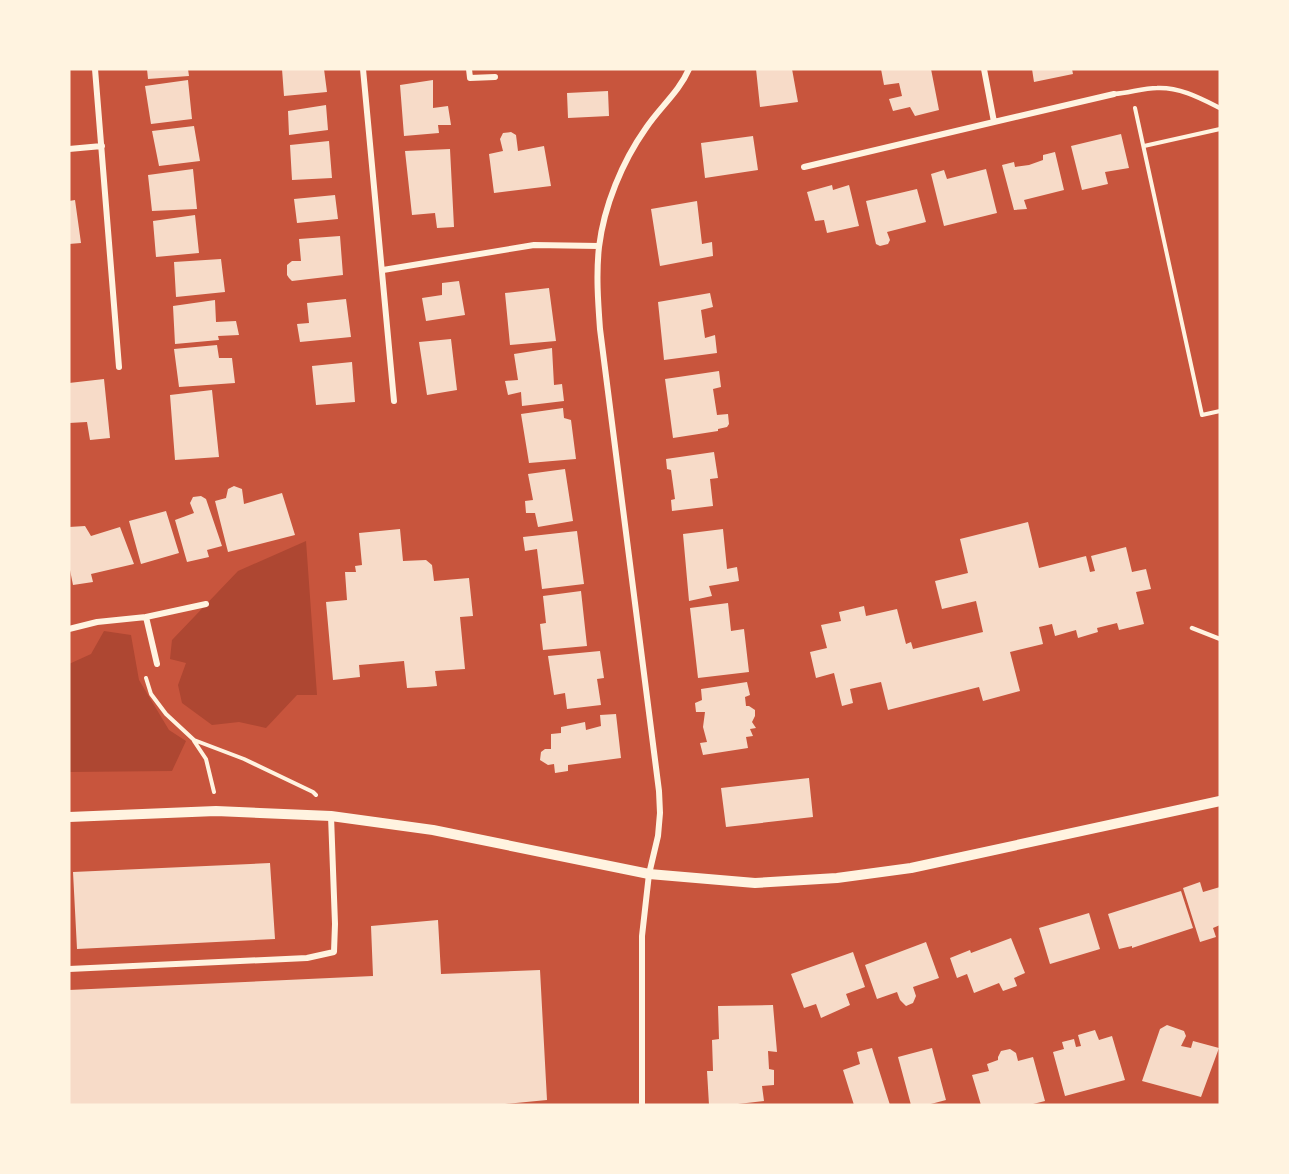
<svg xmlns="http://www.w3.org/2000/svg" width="1289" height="1174" font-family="'Nunito Sans',sans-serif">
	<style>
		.green { fill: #ae4732 }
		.building { fill: #f7dbc8 }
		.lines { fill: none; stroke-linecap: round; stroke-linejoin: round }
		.path { stroke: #fff3e0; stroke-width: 4 }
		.service { stroke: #fff3e0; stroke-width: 4.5 }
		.minor { stroke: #fff3e0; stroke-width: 6 }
		.tertiary { stroke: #fff3e0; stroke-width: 10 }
	</style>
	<rect width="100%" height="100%" fill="#c8553d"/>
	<!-- green -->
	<path class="green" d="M306 541 317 695H297L266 728 239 722 212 725 182 703 178 685 186 663 170 659 172 640 238 571Z
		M104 631 131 635 139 680 169 730 186 741 172 771 69 772V664L91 654Z"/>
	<!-- building -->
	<path class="building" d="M147 69H188L189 76 148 79Z
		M282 69H324L327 92 284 96Z
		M756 69H792L798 102 760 107Z
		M881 69H931L939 110 915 116 910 107 893 111 889 99 902 96 899 83 884 85Z
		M1032 69H1072L1073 74 1034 82Z
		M188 80 192 119 151 124 145 86Z
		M433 80V108L448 106 451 125H438L439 133 404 136 400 85Z
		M608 91 609 116 568 118 567 93Z
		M326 105 328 130 289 135 288 111Z
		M194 126 200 161 159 166 152 131Z
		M511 132 516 135 518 151 544 146 551 186 494 193 489 154 503 151 500 139 503 133Z
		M1121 134 1129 168 1105 172 1108 184 1082 190 1071 146Z
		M753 136 758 170 705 178 701 143Z
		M329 141 332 178 292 180 290 145Z
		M450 149 454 227 437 228 435 213 412 215 405 151Z
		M1055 152 1064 190 1024 200 1027 209 1014 210 1002 165 1014 162 1015 167 1029 165 1043 160V155Z
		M193 169 197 209 152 211 148 175Z
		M986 169 997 213 944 226 931 174 944 170 947 179Z
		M832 185 833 190 849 185 859 226 827 233 824 220 815 221 807 192Z
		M917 189 926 222 887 232 890 240 888 244 880 246 876 244 866 201Z
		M335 195 338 219 297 223 294 199Z
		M75 200 81 243 69 244V201Z
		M697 201 702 244 712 242 713 256 660 266 651 209Z
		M195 215 199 253 156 257 153 221Z
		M340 236 343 275 292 281 289 278 287 275V265L292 261H301L299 239Z
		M221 259 225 292 176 297 174 262Z
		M459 281 465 315 426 321 422 298 442 295V283Z
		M549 288 556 341 510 345 505 293Z
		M710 293 713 307 701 310 705 338 715 335 717 353 664 360 658 302Z
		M346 299 351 337 300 342 297 324 309 323 307 303Z
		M215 300 216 322 236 321 239 335 218 336 219 340 175 344 173 306Z
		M451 339 457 390 427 395 419 342Z
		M217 345 219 358H232L235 383 179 387 174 349Z
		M552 348 554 385 562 384 564 401 522 406 521 392 508 395 505 381 518 380 514 354Z
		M352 362 355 402 316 405 312 366Z
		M719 371 721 387 713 389 717 415 728 414 729 424 727 427 718 429V431L673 438 665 379Z
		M104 379 110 438 90 440 87 422 69 423V383Z
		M212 390 219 457 175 460 170 395Z
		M563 408 564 418 571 420 576 459 529 463 521 414Z
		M714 452 718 478 710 479 713 506 672 511 671 500 675 499 671 470 667 469 666 459Z
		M565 469 573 521 538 527 535 513H526L525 501 533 500 528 474Z
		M234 486 242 489 244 504 282 493 295 535 228 552 215 501 226 498 228 489Z
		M201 496 206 499 222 546 207 550 209 557 187 562 175 520 194 513 190 503 193 497Z
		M166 511 179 553 141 564 129 521Z
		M1028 522 1039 568 1086 556 1090 572 1095 571 1091 556 1126 547 1132 572 1146 569 1151 589 1136 592 1144 624 1119 630 1117 623 1097 628 1098 632 1078 638 1076 630 1055 636 1052 624 1039 627 1043 644 1010 652 1020 691 983 701 979 687 888 710 881 682 850 689 853 703 842 706 834 673 816 678 810 652 827 648 821 625 841 621 839 612 864 606 866 616 897 609 906 644 911 642 913 649 983 632 976 601 942 609 935 581 968 573 960 539Z
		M85 526 91 536 120 527 134 564 91 574 93 582 73 585 69 565V527Z
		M400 529 403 561 426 560 432 565 434 581 469 578 473 616 460 617 465 669 435 671 437 686 426 687 407 688 404 661 359 665 360 677 333 680 326 602 347 600 345 572H356L355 566 362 565 359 533Z
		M723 529 727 569 737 567 739 581 709 586 712 596 689 601 683 534Z
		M577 531 584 584 542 589 537 549 525 551 523 537Z
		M581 591 587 646 543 650 540 624 546 623 543 596Z
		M728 603 731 631 744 629 749 672 698 678 690 608Z
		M600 651 604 678 597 679 601 705 567 709 565 693 554 695 548 656Z
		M747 682 750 695 745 697 746 706H749L755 710V716L752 722 756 728 750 729 753 736 746 737 748 748 703 755 700 743 707 742 703 727 705 712H696L695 703 702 700 701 689Z
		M616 714 621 758 568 765V771L555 773 554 764 548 765 540 760 541 752 545 749H551V734L561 733V727L585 722 586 730 601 726 600 715Z
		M809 778 813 817 726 827 721 788Z
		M270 863 275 939 77 949 73 872Z
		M1200 882 1203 892 1220 887V925L1213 928 1216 937 1200 942 1183 888Z
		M1181 891 1193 928 1132 948V946L1119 949 1108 914Z
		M1089 913 1100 949 1050 964 1039 928Z
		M438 920 441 974 540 970 547 1100 495 1105H69V990L373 976 371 926Z
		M1011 938 1025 973 1014 978 1017 986 1003 991 999 983 974 993 967 974 957 978 950 958 970 950 971 953Z
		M926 942 939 978 913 987 916 996 913 1003 906 1006 900 1000 897 992 877 999 865 965Z
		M853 952 865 987 846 994 850 1005 821 1018 816 1004 804 1008 791 974Z
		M773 1005 777 1052 768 1051 769 1069 774 1070V1085L762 1086 764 1101 729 1105H709L707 1071H713L712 1040 719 1039 718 1006Z
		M1167 1025 1184 1031 1186 1036 1181 1046 1191 1048 1193 1041 1219 1048 1201 1097 1142 1081 1160 1029Z
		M1095 1030 1099 1040 1112 1036 1125 1080 1065 1096 1053 1052 1064 1049 1062 1042 1074 1039 1076 1047 1081 1046 1078 1035Z
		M872 1048 890 1105H854L843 1070 860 1064 857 1052Z
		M932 1048 946 1100 927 1105H911L898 1057Z
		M1010 1049 1016 1053 1018 1061 1033 1057 1045 1101 1029 1105H981L972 1075 989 1071 987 1064 998 1060V1057L1001 1051Z"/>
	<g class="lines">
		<!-- path -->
		<path class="path" d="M1135 108 1202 415 1220 411
			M1144 146 1220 129
			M146 678 151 694 166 714 194 740 244 759 313 792 316 795
			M194 741 206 759 214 792"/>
		<!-- service -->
		<path class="service" d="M1114 94C1129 93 1143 88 1157 88 1180 87 1200 98 1220 108
			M1192 628 1220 639"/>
		<!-- minor -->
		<path class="minor" d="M95 69 119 367
			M363 69 394 401
			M469 69 470 78 495 77
			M994 122 1114 94
			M69 149 102 146
			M804 167 994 122 984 69
			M383 270 534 245 599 246
			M146 617 157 664
			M69 629 97 622 146 617 206 604
			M69 969 307 958 334 952 335 924 331 816
			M642 1105V936L649 874 658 836 660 813 659 791 600 329C598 302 596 274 599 247 604 206 622 162 646 128 660 107 679 92 689 69"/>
		<!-- tertiary -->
		<path class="tertiary" d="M69 817 216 811 331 816 433 830 649 874 755 883 837 878 911 868 1220 801"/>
	</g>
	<!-- border -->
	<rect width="1289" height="1174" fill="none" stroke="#fff3e0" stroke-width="141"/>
</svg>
